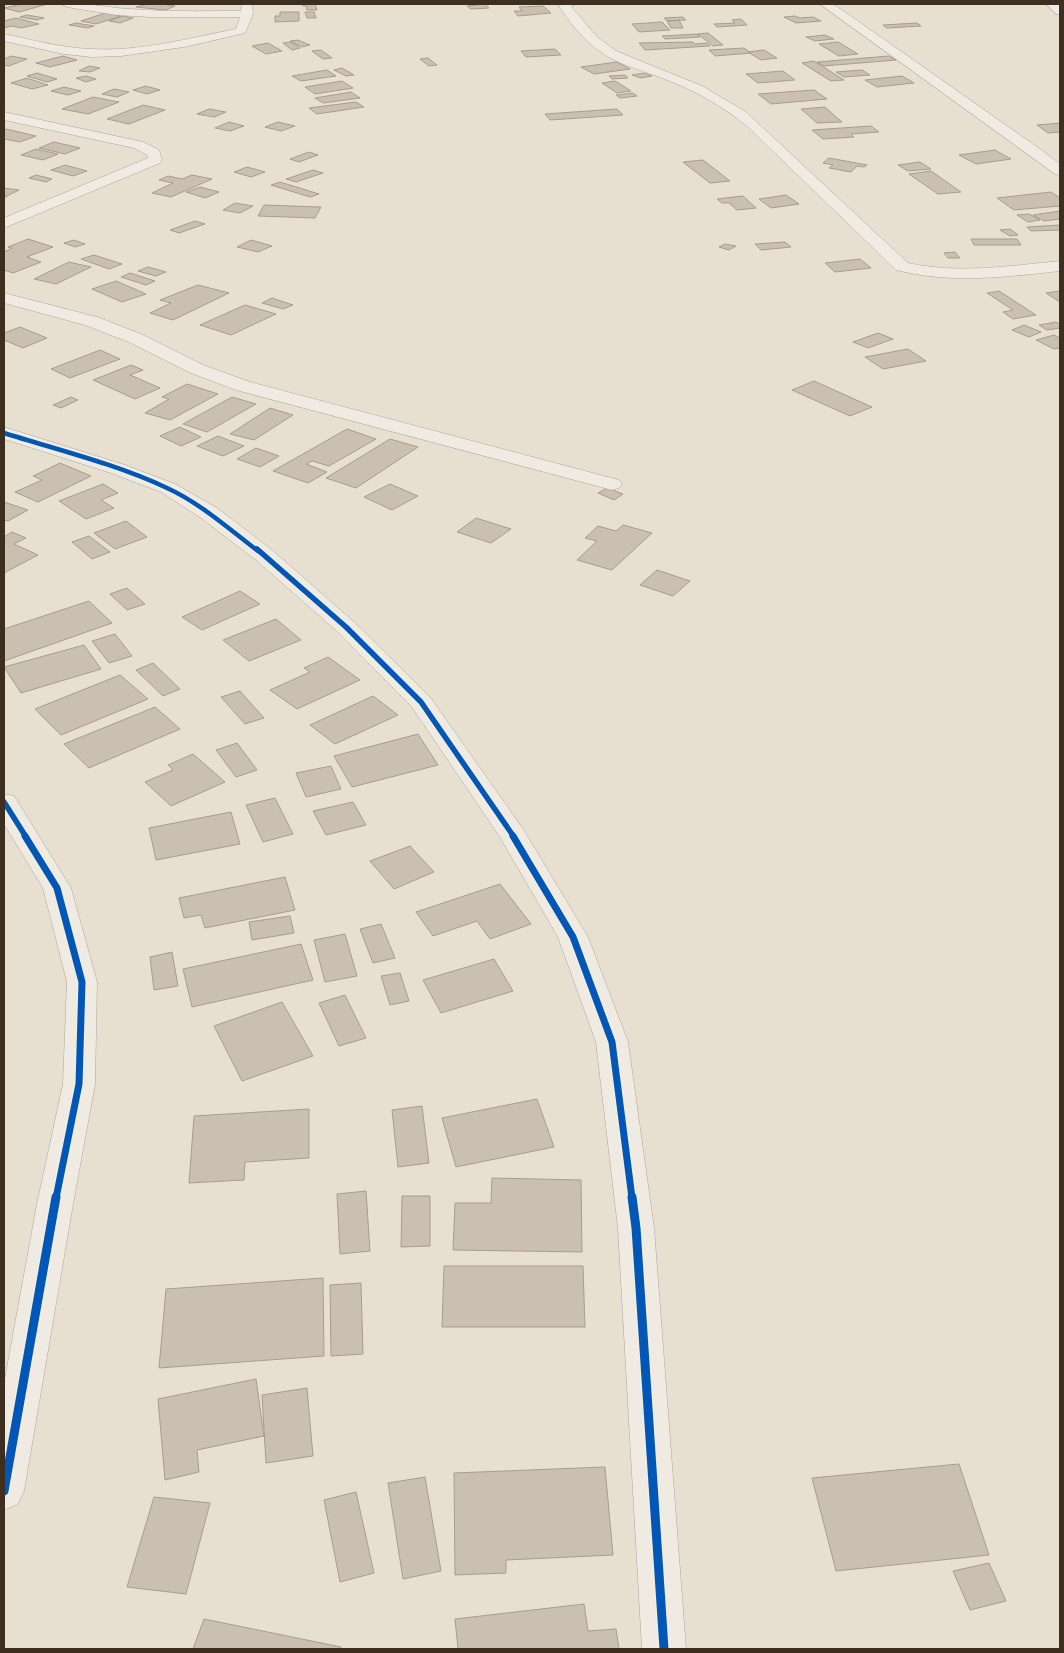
<svg xmlns="http://www.w3.org/2000/svg" width="1064" height="1653" font-family="'Roboto Serif',serif">
	<style>
		.building { fill: #cbbfb2; stroke: #a89c90 }
		.lines { fill: none; stroke-linecap: round; stroke-linejoin: round }
		.street-casing { stroke: #ada599; stroke-width: 1 }
		.secondary-casing { stroke: #9c958a; stroke-width: 1 }
		.street { fill: #efebe3; fill-rule: evenodd }
		.secondary { fill: #efebe3; fill-rule: evenodd }
		.cycleway-far3-casing { stroke: #f7eed8; stroke-width: 7 }
		.cycleway-far2-casing { stroke: #f7eed8; stroke-width: 8 }
		.cycleway-far1-casing { stroke: #f7eed8; stroke-width: 10 }
		.cycleway-casing { stroke: #f7eed8; stroke-width: 12 }
		.cycleway-far3 { stroke: #0057b8; stroke-width: 4.5 }
		.cycleway-far2 { stroke: #0057b8; stroke-width: 5.5 }
		.cycleway-far1 { stroke: #0057b8; stroke-width: 7 }
		.cycleway { stroke: #0057b8; stroke-width: 9 }
	</style>
	<rect width="100%" height="100%" fill="#e7e0d1"/>
	<!-- building -->
	<path class="building" d="M22 4H48L19 12 4 8Z
		M147 4H161L175 6 165 10 136 7Z
		M302 4H315L317 10H307L306 6H303Z
		M485 4 489 8 471 9 467 6Z
		M543 6 551 13 518 16 514 11H522L519 7Z
		M280 12H299V21L275 22V16H280Z
		M305 12H314L316 18H307Z
		M105 13 121 16 96 24 81 21Z
		M27 15 44 18 37 20 20 17Z
		M123 16 133 18 120 23 109 21Z
		M795 16 800 18 813 17 821 21 796 23 784 17Z
		M683 17 686 20 667 21 664 18Z
		M16 18 39 24 21 28 12 26 4 28V21Z
		M741 19 747 25 717 27 714 24 735 23 732 20Z
		M679 20 683 28H671L667 21Z
		M662 22 670 30 639 32 632 24Z
		M76 23 94 26 88 28 69 25Z
		M917 23 921 26 887 28 883 25Z
		M708 33 723 45 713 46 698 34Z
		M697 34 700 37 665 39 662 36Z
		M825 35 834 39 815 41 806 37Z
		M298 40 310 45 302 47 290 41Z
		M291 42 300 48 292 50 283 43Z
		M693 42 695 44 707 43 710 46 645 50 639 43Z
		M838 42 858 54 839 56 819 44Z
		M268 43 282 51 266 54 252 46Z
		M744 48 751 53 715 56 709 50Z
		M555 49 561 55 526 57 521 51Z
		M321 50 332 58 323 59 312 51Z
		M764 50 777 58 761 60 748 52Z
		M11 56 27 59 9 66 4 65V59Z
		M63 56 77 60 50 67 36 63Z
		M889 56 896 60 824 66 817 62Z
		M428 58 437 65 429 66 420 59Z
		M814 61 844 80 831 81 802 63Z
		M617 62 630 69 594 74 581 67Z
		M89 66 100 68 90 72 79 71Z
		M342 68 354 75 346 76 334 70Z
		M327 70 336 76 301 81 292 76Z
		M862 70 870 75 844 77 836 72Z
		M783 71 795 80 758 83 746 74Z
		M37 73 57 79 47 82 27 76Z
		M644 73 652 76 641 78 632 75Z
		M625 75 628 78 612 79 609 76Z
		M86 76 96 79 86 82 76 78Z
		M902 76 914 83 877 87 865 80Z
		M27 78 48 85 32 89 11 83Z
		M342 81 353 88 315 94 305 87Z
		M615 81 631 91 617 93 602 83Z
		M146 86 160 90 147 94 133 90Z
		M64 87 81 91 68 95 51 91Z
		M114 89 129 92 117 97 102 94Z
		M814 90 827 99 771 104 758 94Z
		M351 92 360 98 323 103 315 98Z
		M633 93 637 96 620 98 616 95Z
		M93 97 119 102 88 114 62 109Z
		M356 102 364 107 317 114 309 108Z
		M143 105 165 110 129 124 107 119Z
		M825 107 842 122 817 123 801 109Z
		M209 109 226 112 214 117 197 114Z
		M617 109 623 115 550 120 545 114Z
		M229 122 244 126 230 131 215 128Z
		M278 122 295 126 281 131 265 127Z
		M1060 123V132L1048 133 1037 125Z
		M871 126 879 132 851 134 854 137 823 139 812 130Z
		M6 129 36 136 20 142 4 139V130Z
		M54 142 80 148 65 154 39 148Z
		M36 149 58 154 43 160 21 155Z
		M995 150 1011 159 976 164 959 155Z
		M309 152 318 155 299 162 290 159Z
		M829 158 867 165 864 167 857 166 851 172 829 168 833 165 823 163Z
		M703 160 730 181 710 183 683 162Z
		M920 162 931 169 908 171 898 165Z
		M65 165 87 171 73 176 51 170Z
		M247 167 265 172 251 177 234 172Z
		M313 170 323 173 296 182 286 179Z
		M931 171 961 192 938 194 909 174Z
		M36 175 52 179 46 182 29 178Z
		M192 175 212 179 171 197 152 193 173 183 159 180 168 176 182 179Z
		M280 182 319 194 310 197 271 185Z
		M200 187 219 192 205 198 186 192Z
		M4 188 19 190 5 197Z
		M1051 192 1060 198V206L1014 210 997 198Z
		M786 195 799 204 771 208 759 199Z
		M743 196 756 208 737 210 729 203H722L717 199Z
		M235 203 253 206 240 213 223 210Z
		M264 205 321 207 315 218 258 216Z
		M1060 211V219L1044 221 1033 215Z
		M1029 214 1040 220 1028 222 1017 215Z
		M195 221 205 224 179 233 170 230Z
		M1060 225V230L1031 231 1027 227Z
		M1010 229 1018 235 1010 236 1000 230Z
		M28 239 53 247 27 257 41 262 13 273 4 270V252L12 248 8 247Z
		M971 239H1017L1021 245H974Z
		M74 240 85 244 75 247 64 243Z
		M251 240 272 246 258 252 237 247Z
		M785 242 791 247 761 250 755 244Z
		M725 244 736 246 729 250 719 247Z
		M955 252 960 258H948L944 253Z
		M94 255 122 264 109 269 81 259Z
		M860 259 871 268 835 272 825 263Z
		M69 262 91 267 56 284 34 279Z
		M148 267 166 272 156 276 138 271Z
		M130 273 155 281 146 285 121 277Z
		M116 281 146 294 122 302 92 289Z
		M198 285 229 293 173 320 150 313 171 303 160 300Z
		M999 291 1036 315 1013 319 1003 312 1013 310 987 293Z
		M1060 291V302L1046 293Z
		M272 298 293 305 283 309 262 303Z
		M245 305 276 314 231 335 200 325Z
		M1056 322 1060 324V328L1047 330 1039 325Z
		M1024 325 1041 332 1029 337 1012 330Z
		M20 327 47 338 23 348 4 340V333Z
		M878 333 893 339 868 348 853 342Z
		M1054 335 1060 338V348L1054 349 1036 340Z
		M908 349 926 361 883 369 865 357Z
		M100 350 120 359 70 378 51 369Z
		M131 365 143 370 130 375 160 388 135 399 93 380Z
		M814 381 872 407 850 416 792 390Z
		M187 384 218 394 170 420 145 413 169 399 162 397Z
		M71 397 78 400 61 408 53 405Z
		M232 397 256 404 207 432 183 424Z
		M270 408 293 415 254 440 230 434Z
		M180 427 201 437 181 446 160 436Z
		M347 429 376 439 329 466 312 461 306 464 327 472 308 483 273 471Z
		M218 436 244 446 223 456 197 446Z
		M390 439 418 447 356 488 326 478Z
		M256 448 279 456 260 467 237 459Z
		M60 463 91 476 38 502 15 492 42 480 33 476Z
		M103 484 118 493 101 500 114 508 86 519 59 501Z
		M390 484 418 496 392 510 364 497Z
		M607 488 623 494 614 500 598 493Z
		M4 502 28 510 8 521 4 520Z
		M476 518 511 529 491 543 457 532Z
		M126 521 147 537 115 549 94 533Z
		M623 525 652 533 612 570 577 560 597 541 585 538 598 526 616 531Z
		M12 532 26 538 14 544 38 555 4 573V537Z
		M89 536 110 552 92 559 72 542Z
		M657 570 690 581 673 596 640 585Z
		M127 588 145 604 127 610 110 594Z
		M240 591 260 604 202 630 182 617Z
		M89 601 112 623 4 661V629Z
		M276 619 301 640 249 661 223 640Z
		M115 634 132 656 109 663 92 641Z
		M84 645 101 669 21 693 4 667Z
		M328 657 360 680 297 709 270 690 310 672 304 668Z
		M153 663 180 689 163 696 136 670Z
		M120 675 148 699 61 735 35 709Z
		M240 691 264 718 245 724 221 697Z
		M373 696 398 715 335 744 310 725Z
		M155 707 180 729 89 768 64 744Z
		M418 734 438 765 352 787 334 756Z
		M237 743 257 770 236 777 216 750Z
		M193 754 225 782 171 806 145 782 173 770 168 765Z
		M331 766 341 789 306 797 296 773Z
		M275 798 293 834 263 842 246 805Z
		M353 802 366 825 326 835 313 811Z
		M231 812 240 844 156 860 149 828Z
		M410 846 434 872 394 889 370 861Z
		M285 877 295 910 205 928 201 915 184 918 179 898Z
		M500 884 531 924 490 939 477 921 433 936 416 912Z
		M290 916 294 933 252 940 249 922Z
		M381 924 395 958 373 963 360 929Z
		M345 934 357 976 325 982 314 940Z
		M301 944 313 980 192 1007 183 969Z
		M172 952 178 986 154 990 150 957Z
		M494 959 513 991 441 1013 423 980Z
		M400 973 409 1001 390 1005 381 976Z
		M345 995 366 1038 339 1046 319 1003Z
		M282 1002 313 1056 242 1081 214 1026Z
		M537 1099 554 1147 456 1167 442 1118Z
		M422 1106 429 1163 398 1167 392 1110Z
		M309 1109V1158L245 1162 244 1180 189 1183 194 1116Z
		M492 1178 581 1180 582 1252 453 1250 455 1203H491Z
		M366 1191 370 1251 340 1254 337 1194Z
		M402 1196H430V1246L401 1247Z
		M444 1266H583L585 1327H442Z
		M323 1278 324 1356 159 1368 166 1289Z
		M361 1283 363 1354 331 1356 330 1285Z
		M256 1379 264 1436 197 1450 199 1472 165 1480 158 1399Z
		M307 1388 313 1456 266 1463 262 1395Z
		M959 1464 989 1555 836 1571 812 1478Z
		M605 1467 613 1555 506 1560V1573L455 1575 454 1473Z
		M425 1477 441 1571 403 1579 388 1483Z
		M356 1492 374 1573 340 1582 324 1500Z
		M154 1497 210 1503 186 1594 127 1587Z
		M989 1563 1006 1601 970 1610 953 1571Z
		M584 1604 588 1631 616 1629 619 1649H458L455 1619Z
		M204 1619 341 1647V1649H193Z"/>
	<g class="lines">
		<defs>
			<path id="street" d="M61 4C84 2 107 8 130 9 167 12 204 11 241 11L242 4H252L253 14 245 33 184 47 121 56 92 57 64 54 4 41V34C33 40 62 48 91 49 139 52 190 38 236 29L240 17H150L116 15 67 7Z
				M558 4H569L597 37 616 51 702 86 746 112 908 263C958 274 1009 266 1060 261V271C1005 277 951 284 896 270L747 126C720 104 690 88 657 76 638 69 617 64 601 52 584 41 568 21 558 4Z
				M820 4H832L845 12 1037 147 1060 164V175L1055 174Z
				M4 112 143 142 159 150 162 160 160 163 4 228V218L148 158 147 155 134 148 4 120Z
				M4 293 97 317 141 334 203 365 250 382 619 480 622 484 619 488 612 490 236 390 191 373 129 342 85 325 4 303Z
				M4 427 125 465 175 484 217 508 272 550 354 622 430 697 523 829 588 937 628 1042 654 1228 686 1649H642L618 1228 596 1042 558 937 500 837 412 707 338 632 256 560 201 518 161 492 111 473 4 439Z
				M4 794 14 796 71 888 97 982 95 1084 73 1204 24 1491 18 1504 4 1510V1384L37 1204 63 1084 67 982 43 888 4 824Z"/>
			<path id="secondary" d="M557 4H576L570 7 559 6Z
				M1046 4H1058L1060 6V15L1056 14Z"/>
		</defs>
		<!-- street casing -->
		<use href="#street" class="street-casing"/>
		<!-- secondary casing -->
		<use href="#secondary" class="secondary-casing"/>
		<!-- street -->
		<use href="#street" class="street"/>
		<!-- secondary -->
		<use href="#secondary" class="secondary"/>
		<defs>
			<path id="cycleway-far3" d="M4 433C58 450 116 464 167 488 200 503 229 529 258 551"/>
			<path id="cycleway-far2" d="M257 549 346 627 421 702 514 837
				M4 802 26 837"/>
			<path id="cycleway-far1" d="M25 836 57 888 82 982 79 1084 56 1198
				M513 836 573 937 612 1042 632 1198"/>
			<path id="cycleway" d="M632 1197 636 1228 664 1649
				M4 1491 56 1197"/>
		</defs>
		<!-- cycleway-far3 casing -->
		<use href="#cycleway-far3" class="cycleway-far3-casing"/>
		<!-- cycleway-far2 casing -->
		<use href="#cycleway-far2" class="cycleway-far2-casing"/>
		<!-- cycleway-far1 casing -->
		<use href="#cycleway-far1" class="cycleway-far1-casing"/>
		<!-- cycleway casing -->
		<use href="#cycleway" class="cycleway-casing"/>
		<!-- cycleway-far3 -->
		<use href="#cycleway-far3" class="cycleway-far3"/>
		<!-- cycleway-far2 -->
		<use href="#cycleway-far2" class="cycleway-far2"/>
		<!-- cycleway-far1 -->
		<use href="#cycleway-far1" class="cycleway-far1"/>
		<!-- cycleway -->
		<use href="#cycleway" class="cycleway"/>
	</g>
	<!-- border -->
	<rect width="1064" height="1653" fill="none" stroke="#3d2e20" stroke-width="10"/>
</svg>
